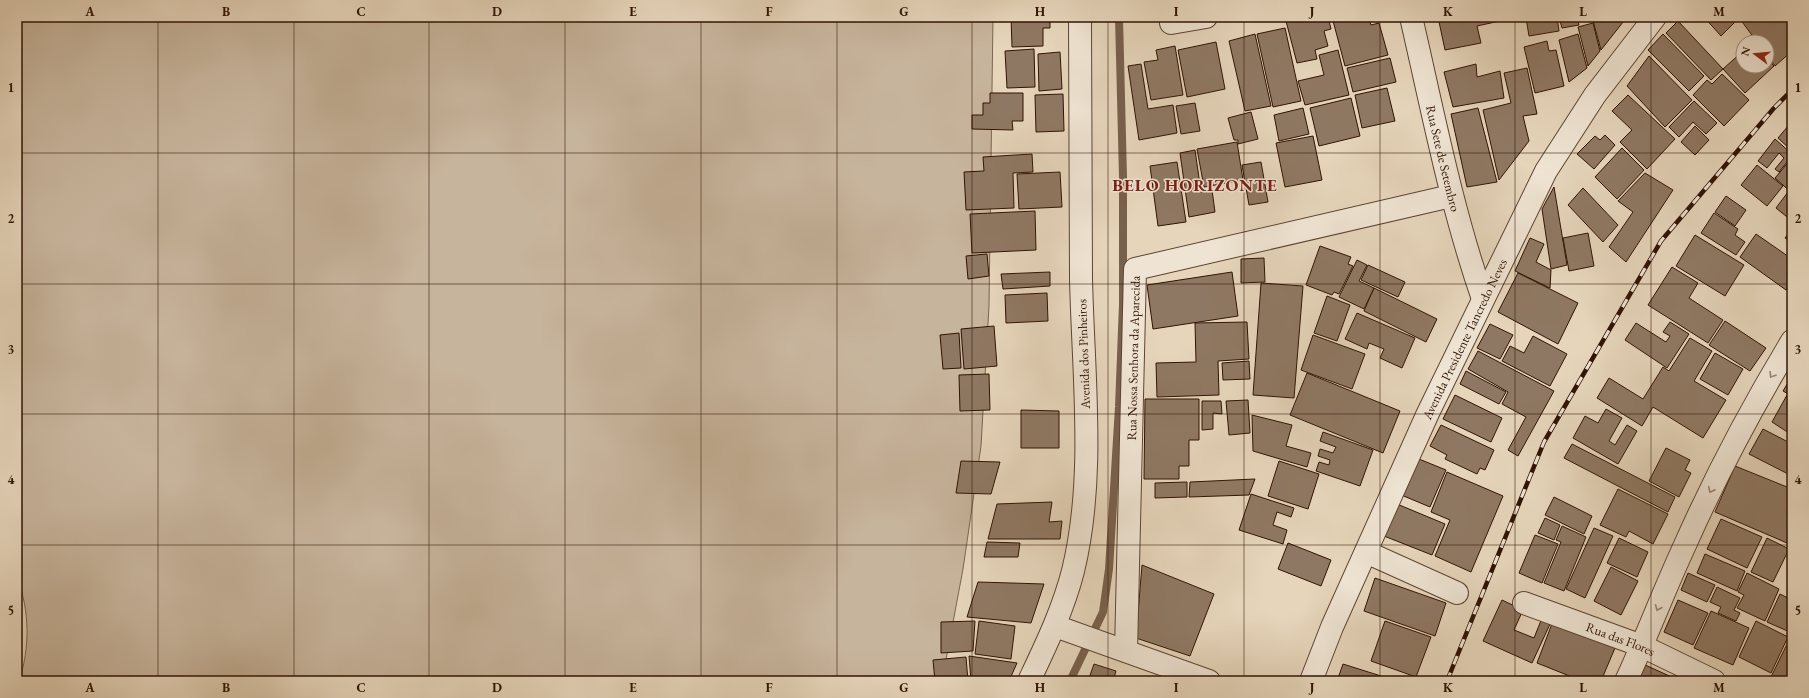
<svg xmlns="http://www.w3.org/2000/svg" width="1809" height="698" font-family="'EB Garamond',serif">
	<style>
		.green { fill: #c7b49c; stroke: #7c6450 }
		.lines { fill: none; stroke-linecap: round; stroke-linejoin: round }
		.stream { stroke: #78604d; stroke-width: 8 }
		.building { fill: #8f7863; stroke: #301304 }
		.minor-casing { stroke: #5e4432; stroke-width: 24 }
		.minor { stroke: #efe4d3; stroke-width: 22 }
		.rail-casing { stroke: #301304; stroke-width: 4.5 }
		.rail { stroke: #efe4d3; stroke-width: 3; stroke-dasharray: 9; stroke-linecap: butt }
		.oneway { stroke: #998676 }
		.grid { fill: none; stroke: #301304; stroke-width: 1; stroke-opacity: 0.55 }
		.labels { text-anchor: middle; stroke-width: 3; stroke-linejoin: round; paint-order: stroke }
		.street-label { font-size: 13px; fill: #301304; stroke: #efe4d3 }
		.district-label { font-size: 17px; font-weight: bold; letter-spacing: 1px; fill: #7a1f14; stroke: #efe4d3 }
		.neatline { fill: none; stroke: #301304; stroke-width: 1.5 }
		.grid-label { font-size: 13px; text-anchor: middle; font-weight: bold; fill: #301304 }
	</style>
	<rect width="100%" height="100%" fill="#e6d5bb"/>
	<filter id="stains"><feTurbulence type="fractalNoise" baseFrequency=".005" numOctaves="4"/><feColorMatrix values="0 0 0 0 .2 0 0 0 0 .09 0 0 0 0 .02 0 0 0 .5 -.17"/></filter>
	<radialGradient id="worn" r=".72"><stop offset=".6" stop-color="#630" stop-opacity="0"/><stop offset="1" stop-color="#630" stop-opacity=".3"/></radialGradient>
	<!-- green -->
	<path class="green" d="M17 17H993L989 306 981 446 963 569 942 681H19C30 649 30 610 17 578Z"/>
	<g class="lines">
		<!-- stream -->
		<path class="stream" d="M1070 681 1103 612 1109 569 1119 407 1123 304V177L1119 17"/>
	</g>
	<!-- building -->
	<path class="building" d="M1011 17H1050V28H1043V46L1012 47Z
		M1302 17H1328L1331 29 1324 31 1328 46 1315 50 1317 59 1297 63 1286 21Z
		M1332 17H1368L1371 25 1379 23 1388 55 1345 66Z
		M1438 17H1508L1509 19 1477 26 1481 43 1445 50Z
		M1530 17H1557L1559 31 1529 36 1526 18Z
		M1559 17H1577L1579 25 1562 28Z
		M1592 17H1627L1601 50Z
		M1704 17H1736L1738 19 1721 36Z
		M1743 17H1758L1759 19 1762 17H1792V51L1775 66 1767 55V42H1757L1740 19Z
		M1678 21 1723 69 1711 80 1666 33Z
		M1593 23 1600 51 1588 66 1578 27Z
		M1285 28 1301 101 1273 107 1257 34Z
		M1255 34 1271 106 1245 111 1229 41Z
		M1578 34 1587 68 1569 82 1559 40Z
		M1663 34 1704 76 1689 91 1648 50Z
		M1547 41 1549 51 1556 50 1564 86 1535 93 1524 47Z
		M1216 42 1225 89 1187 97 1178 50Z
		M1175 46 1183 95 1151 100 1144 62 1158 60 1156 50Z
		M1034 49 1035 87 1007 88 1005 51Z
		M1338 50 1349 95 1305 105 1298 81 1324 75 1319 55Z
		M1743 51V66H1767V58L1774 66 1745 93 1723 69Z
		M1060 52 1062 89 1039 91 1038 54Z
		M1649 56 1692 100 1665 127 1627 86Z
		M1390 58 1396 82 1353 92 1347 68Z
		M1141 64 1148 109 1173 105 1177 133 1139 140 1128 66Z
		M1476 64 1477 77 1500 71 1504 98 1453 107 1444 72Z
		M1527 68 1537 114 1523 116 1529 141 1499 180 1483 110 1511 103 1504 73Z
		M1722 74 1749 100 1724 126 1693 95 1707 80 1712 84Z
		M1387 88 1395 121 1362 128 1355 95Z
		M990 93H1023V121H1012L1013 130 972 129V115H983V103H990Z
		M1063 94 1064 131 1036 132 1035 95Z
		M1628 95 1675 139 1647 169 1620 142 1632 130 1612 111Z
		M1351 98 1360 136 1319 146 1310 108Z
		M1694 101 1717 123 1706 134 1693 122 1679 137 1669 127Z
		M1195 103 1200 131 1181 134 1176 106Z
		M1303 108 1309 134 1279 141 1274 115Z
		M1478 108 1497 182 1467 187 1451 114Z
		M1251 112 1258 139 1238 144V140H1234L1228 118Z
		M1789 125 1792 127V151L1778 138Z
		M1695 126 1709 140 1695 155 1681 142Z
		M1605 135 1615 145 1594 169 1577 154 1595 136 1600 140Z
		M1313 136 1322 180 1285 187 1276 143Z
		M1775 139 1792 154V156L1779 172 1775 169 1784 158 1779 153 1767 168 1758 161Z
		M1237 142 1243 180 1204 187 1197 149Z
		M1622 148 1644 170 1617 199 1595 177Z
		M1195 150 1201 192 1212 190 1215 212 1189 217 1180 153Z
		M1032 154 1033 172 1013 173 1014 208 966 210 964 172 984 171 983 157Z
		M1792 158V193L1775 178Z
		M1177 162 1186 222 1158 226 1150 166Z
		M1261 162 1268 202 1249 205 1242 165Z
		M1757 165 1783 186 1767 206 1741 185Z
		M1060 172 1062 207 1019 209 1017 174Z
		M1645 173 1673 190 1626 262 1609 247 1633 212 1618 201Z
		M1554 187 1567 265 1551 269 1542 209Z
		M1583 188 1618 225 1603 242 1568 205Z
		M1788 192 1792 195V221L1776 208Z
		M1726 196 1746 210 1735 226 1715 212Z
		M1035 211 1036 250 972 253 970 214Z
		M1714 213 1738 229 1735 235 1745 242 1736 255 1701 233Z
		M1792 229V243L1785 238Z
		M1588 233 1594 266 1569 271 1563 238Z
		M1756 234 1792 259V281L1786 290 1740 257Z
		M1695 235 1744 265 1725 296 1676 266Z
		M1530 238 1544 244 1536 262 1551 270 1550 288 1515 271Z
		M1320 246 1351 257 1348 264 1353 266 1339 294 1334 292 1332 295 1306 285Z
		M987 254 989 276 968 279 966 256Z
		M1264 258 1265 282 1241 283V259Z
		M1357 260 1367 265 1359 281 1374 288 1364 309 1339 297Z
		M1368 265 1405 282 1398 297 1361 280Z
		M1672 267 1698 283 1689 298 1723 320 1708 343 1648 305Z
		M1050 272V286L1003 289 1001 274Z
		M1232 272 1238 316 1153 329 1147 285Z
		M1518 273 1578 303 1558 344 1498 312Z
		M1261 283 1303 286 1294 398 1253 395Z
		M1374 288 1437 319 1426 342 1364 311Z
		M1047 293 1048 321 1006 323 1005 295Z
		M1327 296 1350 305 1337 341 1314 333Z
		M1357 313 1415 338 1402 368 1380 358 1384 349 1369 343 1367 349 1345 339Z
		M1725 321 1766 348 1750 371 1709 345Z
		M1247 322 1249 359 1218 361 1219 395 1157 397 1156 363 1196 362 1195 323Z
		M1670 322 1689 334 1667 368 1625 340 1636 323 1666 342 1670 336 1663 332Z
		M1490 324 1513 335 1500 359 1477 348Z
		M994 326 997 366 964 369 961 329Z
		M959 333 961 368 943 369 940 335Z
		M1313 335 1365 354 1352 389 1301 370Z
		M1533 336 1567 354 1550 386 1502 361 1510 346 1524 353Z
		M1690 338 1712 351 1694 381 1726 400 1703 438 1653 407 1642 426 1597 398 1609 378 1643 399 1663 367 1669 371Z
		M1478 351 1554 391 1518 456 1508 450 1526 417 1502 404 1508 392 1468 369Z
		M1715 353 1743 369 1728 395 1700 379Z
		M1249 361 1250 379 1223 380 1222 363Z
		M1466 371 1506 392 1499 404 1460 384Z
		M1307 373 1400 411 1383 453 1290 415Z
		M989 374 990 410 960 411 959 375Z
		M1792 376V396L1783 391Z
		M1455 395 1502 418 1491 442 1443 419Z
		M1787 395 1792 398V435L1772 422Z
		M1145 399H1199V440H1189V466H1179V479H1144Z
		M1248 400 1250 433 1229 435 1226 401Z
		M1202 401H1221L1222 414 1213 413V429L1202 430Z
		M1606 409 1622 418 1609 441 1615 445 1627 425 1637 431 1618 464 1573 438 1585 416 1598 423Z
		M1021 410 1059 411V448H1021Z
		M1252 415 1292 425 1286 446 1311 453 1307 467 1253 451Z
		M1441 425 1494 450 1485 470 1480 468 1477 474 1445 459 1447 455 1430 446Z
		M1763 429 1792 444V476L1749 454Z
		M1323 432 1373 450 1360 486 1316 471 1319 462 1329 465 1330 460 1318 456 1320 449 1333 453 1336 447 1320 441Z
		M1572 444 1675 497 1668 512 1564 458Z
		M1666 448 1690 460 1685 470 1691 473 1679 497 1649 481Z
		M1414 457 1446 470 1430 507 1399 494Z
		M961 461 1000 462 991 494 956 493Z
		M1279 461 1319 474 1308 509 1268 496Z
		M1735 466 1792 489V533L1787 543 1715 512Z
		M1447 472 1503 496 1471 572 1435 556 1450 520 1431 512Z
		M1255 479 1249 495 1189 497 1190 482Z
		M1187 482V497L1155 498V483Z
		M1618 489 1668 514 1653 544 1629 531 1626 537 1600 525Z
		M1251 494 1294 508 1291 517 1277 512 1273 525 1287 530 1283 544 1239 530Z
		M1554 497 1592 516 1584 534 1545 515Z
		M1052 502 1049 522 1062 521 1060 539H988L997 504Z
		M1397 504 1445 524 1432 555 1384 536Z
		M1545 518 1560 525 1554 540 1538 533Z
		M1721 519 1762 537 1747 568 1707 549Z
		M1562 526 1586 537 1564 591 1544 583 1561 542 1556 540Z
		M1594 528 1613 536 1585 598 1566 589Z
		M1535 535 1558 544 1542 583 1519 573Z
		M1619 538 1648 552 1637 577 1607 563Z
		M1767 538 1789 549 1773 582 1751 572Z
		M987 542 1020 543 1018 557H984Z
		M1288 543 1331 560 1321 586 1278 569Z
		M1705 554 1745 571 1737 591 1697 573Z
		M1142 565 1214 594 1190 656 1136 638Z
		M1611 567 1638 581 1621 615 1594 601Z
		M1688 573 1715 585 1707 602 1681 590Z
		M1747 573 1779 589 1765 621 1737 608 1744 595 1738 592Z
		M1375 578 1446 603 1435 636 1364 611Z
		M978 582 1044 584 1031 623 967 617Z
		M1717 587 1740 598 1734 610 1740 613 1736 621 1718 613 1721 607 1710 602Z
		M1780 594 1792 600V633L1767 622Z
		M1502 600 1523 610 1514 630 1534 638 1542 618 1551 622 1532 663 1483 641Z
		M1678 600 1708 613 1693 645 1664 632Z
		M1711 611 1749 628 1733 665 1694 648Z
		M975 621 973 651 941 653V622Z
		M979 621 1015 626 1011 659 975 654Z
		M1385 621 1431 637 1416 677 1371 661Z
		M1553 621 1615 648 1601 681H1582L1537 663Z
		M1756 621 1788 637 1771 673 1739 657Z
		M1791 636 1792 681H1769Z
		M969 656 1017 663 1009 681H971Z
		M966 657 968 681H935L933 660Z
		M1094 664 1116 671 1113 681H1088Z
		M1343 664 1381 676 1379 681H1337Z
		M1643 664 1676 679 1675 681H1636Z"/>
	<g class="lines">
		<defs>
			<g id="minor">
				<path id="s1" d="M1411 17C1433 112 1451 207 1483 299"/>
				<path d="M1171 23 1206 17"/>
				<path d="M1366 552 1457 593"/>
				<path id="s2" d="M1524 603 1642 646 1714 681"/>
				<path d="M1055 626 1209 681"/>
				<path id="s3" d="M1126 651 1135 269 1451 196"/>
				<path d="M1029 681C1046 645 1063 610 1073 571 1096 477 1083 374 1081 278 1080 191 1080 104 1080 17"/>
				<path id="s4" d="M1311 681 1332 627 1428 413 1546 171 1595 95 1655 17"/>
				<path d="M1626 681C1647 636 1664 590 1685 545 1716 475 1752 407 1792 341"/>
			</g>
		</defs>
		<!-- minor casing -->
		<use href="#minor" class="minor-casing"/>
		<!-- minor -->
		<use href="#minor" class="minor"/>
		<defs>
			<path id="rail" d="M1447 681 1544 442 1661 241 1774 108 1792 90"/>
		</defs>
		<!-- rail casing -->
		<use href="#rail" class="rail-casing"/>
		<!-- rail -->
		<use href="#rail" class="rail"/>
	</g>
	<!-- one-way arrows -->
	<defs><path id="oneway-chevron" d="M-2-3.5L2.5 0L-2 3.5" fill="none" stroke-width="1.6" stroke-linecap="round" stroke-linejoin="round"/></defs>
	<g class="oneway">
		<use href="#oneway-chevron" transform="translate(1772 375) rotate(122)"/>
		<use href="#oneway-chevron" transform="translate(1711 490) rotate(116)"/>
		<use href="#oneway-chevron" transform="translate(1658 608) rotate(113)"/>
	</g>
	<!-- grid -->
	<path class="grid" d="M158 17V681M294 17V681M429 17V681M565 17V681M701 17V681M837 17V681M972 17V681M1108 17V681M1244 17V681M1380 17V681M1515 17V681M1651 17V681M17 153H1792M17 284H1792M17 414H1792M17 545H1792"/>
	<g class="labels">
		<!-- street labels -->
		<g class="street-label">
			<text dy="5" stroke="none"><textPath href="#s1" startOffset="145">Rua Sete de Setembro</textPath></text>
			<text dy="5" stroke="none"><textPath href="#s4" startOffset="375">Avenida Presidente Tancredo Neves</textPath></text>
			<text transform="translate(1083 354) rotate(-92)" y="5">Avenida dos Pinheiros</text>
			<text dy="5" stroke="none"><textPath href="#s3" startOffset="293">Rua Nossa Senhora da Aparecida</textPath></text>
			<text dy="5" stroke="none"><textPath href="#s2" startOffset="103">Rua das Flores</textPath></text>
		</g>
		<!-- district labels -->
		<g class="district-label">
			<text x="1195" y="191">BELO HORIZONTE</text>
		</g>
	</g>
	<!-- margin -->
	<rect width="1809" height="698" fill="none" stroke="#e6d5bb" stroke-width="44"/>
	<!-- north arrow -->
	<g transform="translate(1755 54) rotate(286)"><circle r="19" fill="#efe4d3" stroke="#a39080"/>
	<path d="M0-3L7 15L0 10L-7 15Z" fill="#8f2418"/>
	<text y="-6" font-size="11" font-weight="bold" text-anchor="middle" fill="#301304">N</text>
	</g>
	<rect x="22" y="22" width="1765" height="654" class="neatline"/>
	<g class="grid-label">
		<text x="90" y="16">A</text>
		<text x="226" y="16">B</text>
		<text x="361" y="16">C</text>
		<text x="497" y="16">D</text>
		<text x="633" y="16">E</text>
		<text x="769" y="16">F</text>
		<text x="904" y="16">G</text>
		<text x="1040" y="16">H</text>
		<text x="1176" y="16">I</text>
		<text x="1312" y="16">J</text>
		<text x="1448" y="16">K</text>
		<text x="1583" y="16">L</text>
		<text x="1719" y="16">M</text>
		<text x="11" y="92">1</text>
		<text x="1798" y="92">1</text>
		<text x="11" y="223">2</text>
		<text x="1798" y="223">2</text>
		<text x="11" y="354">3</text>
		<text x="1798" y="354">3</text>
		<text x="11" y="484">4</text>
		<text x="1798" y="484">4</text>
		<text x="11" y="615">5</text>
		<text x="1798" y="615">5</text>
		<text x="90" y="692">A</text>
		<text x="226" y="692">B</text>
		<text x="361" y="692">C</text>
		<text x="497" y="692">D</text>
		<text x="633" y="692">E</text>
		<text x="769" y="692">F</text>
		<text x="904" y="692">G</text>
		<text x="1040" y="692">H</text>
		<text x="1176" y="692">I</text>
		<text x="1312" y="692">J</text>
		<text x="1448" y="692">K</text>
		<text x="1583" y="692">L</text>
		<text x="1719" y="692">M</text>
	</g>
	<rect width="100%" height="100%" filter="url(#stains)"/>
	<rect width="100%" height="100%" fill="url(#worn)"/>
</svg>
